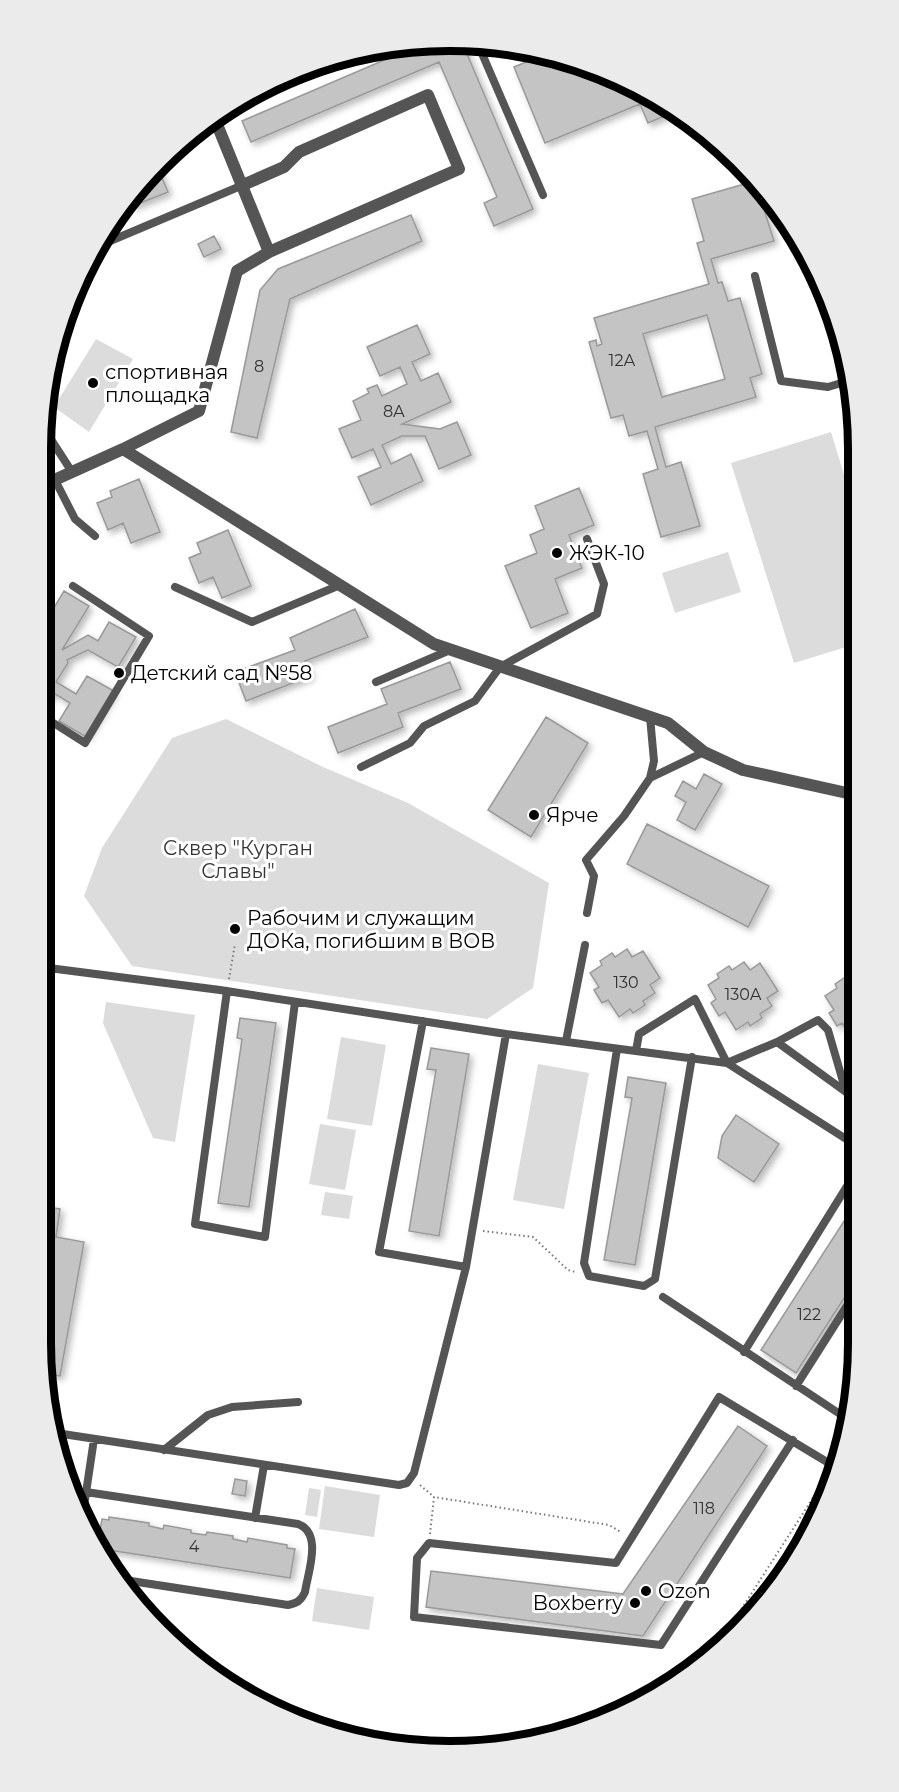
<svg xmlns="http://www.w3.org/2000/svg" width="899" height="1792" font-family="Montserrat,sans-serif">
	<style>
		.green { fill: #dcdcdc }
		.building { fill: #c4c4c4; stroke: #999; stroke-width: 1.5; fill-rule: evenodd; filter: url(#shadow) }
		.lines { fill: none; stroke-linecap: round; stroke-linejoin: round }
		.path { stroke: #777; stroke-width: 2; stroke-dasharray: 1.5 3; stroke-linecap: butt }
		.service { stroke: #555; stroke-width: 8 }
		.minor { stroke: #555; stroke-width: 12 }
		.poi-dot { fill: #000; stroke: #fff; stroke-width: 2 }
		.labels { text-anchor: middle; stroke-width: 6; stroke-linejoin: round; paint-order: stroke }
		.number-label { font-size: 16px; fill: #313131 }
		.poi-label { font-size: 20px; fill: #000; stroke: #fff; text-anchor: start }
		.park-label { font-size: 20px; fill: #333; stroke: #fff }
		.rim { fill: none; stroke: #000; stroke-width: 8 }
	</style>
	<defs>
		<filter id="shadow"><feDropShadow dx="3.5" dy="3.5" stdDeviation="3" flood-color="#0004"/></filter>
	</defs>
	<rect width="100%" height="100%" fill="#fff"/>
	<!-- green -->
	<path class="green" d="M814 270 827 293 848 371 843 373Z
		M96 339 133 359 89 432 54 407Z
		M831 432 855 511 856 644 794 663 731 463Z
		M728 552 741 592 675 613 662 573Z
		M226 719 323 767 408 803 549 883 533 988 487 1019 132 966 84 896 102 848 172 738Z
		M106 1002 195 1015 175 1142 153 1138 103 1023Z
		M341 1037 386 1045 372 1126 327 1119Z
		M538 1064 589 1073 564 1209 513 1200Z
		M320 1124 356 1130 345 1190 309 1184Z
		M325 1192 353 1196 349 1219 321 1215Z
		M325 1486 380 1495 374 1537 319 1529Z
		M309 1488 321 1490 317 1517 305 1515Z
		M317 1588 374 1597 369 1630 312 1621Z"/>
	<!-- building -->
	<path class="building" d="M462 42 533 209 494 226 484 203 497 197 439 62 251 142 242 121 424 43Z
		M548 53 601 72 607 87 624 80 630 83 674 112 648 123 640 104 545 143 514 67Z
		M158 168 168 192 133 206 129 197 154 170Z
		M755 181 774 241 711 259 718 283 722 282 728 301 740 298 762 374 750 378 756 397 655 427 666 467 681 462 700 526 661 537 643 474 658 469 647 431 629 436 623 415 611 418 589 342 596 340 597 346 602 344 594 318 709 284 697 243 704 241 692 199ZM707 315 725 379 662 397 643 334Z
		M411 215 422 241 290 299 257 438 231 432 260 290 278 269Z
		M214 236 221 249 204 257 198 244Z
		M417 325 430 354 412 362 421 381 438 373 451 402 402 424 440 429 457 422 471 455 439 469 425 436H402L382 445 391 464 411 454 423 481 371 505 358 477 381 467 373 449 352 458 339 429 361 420 353 401 369 393 367 389 377 385 382 396 407 384 400 367 380 376 367 347Z
		M139 479 160 532 131 543 123 523 108 530 97 503 112 497 110 491Z
		M579 488 594 525 569 535 582 568 555 579 568 613 531 628 505 566 537 553 530 535 544 529 535 506Z
		M228 530 251 586 222 598 213 577 199 583 189 558 201 553 197 543Z
		M64 591 89 606 62 650 88 635 98 641 109 622 136 637 118 667 88 650 67 660 68 663 56 682 76 694 87 676 114 691 86 737 59 721 70 703 52 692 41 711V624L44 619 41 618V604L52 611Z
		M355 609 368 637 305 661 311 676 246 701 235 672 295 650 290 638Z
		M450 662 461 689 398 713 403 727 338 753 328 727 387 704 381 689Z
		M546 717 588 743 531 837 488 810Z
		M704 774 722 784 695 830 677 820 686 802 675 796 683 781 696 789Z
		M647 824 769 886 748 927 627 864Z
		M627 949 632 957 643 951 660 978 650 985 655 993 643 1001 645 1005 633 1013 630 1009 619 1017 608 1000 602 1003 594 990 599 987 590 973 602 965 600 961 612 953 615 957Z
		M744 962 750 970 760 963 778 991 767 998 772 1006 760 1014 762 1018 750 1026 748 1022 736 1030 725 1012 719 1016 711 1003 716 999 708 985 719 978 717 974 729 966 732 970Z
		M847 976 850 980 857 976V1038L853 1040 842 1023 837 1026 829 1013 834 1010 825 996 837 988 835 984Z
		M240 1018 276 1023 249 1207 218 1203 242 1039 237 1038Z
		M431 1048 469 1054 439 1236 409 1231 436 1070 427 1069Z
		M628 1077 666 1083 635 1265 604 1260 632 1098 625 1097Z
		M736 1115 779 1144 754 1182 718 1158 722 1136Z
		M857 1201V1278L796 1373 761 1350Z
		M41 1206 60 1209 56 1237 84 1242 60 1376 46 1374 40 1342Z
		M738 1426 767 1446 643 1636 426 1607 431 1571 623 1594Z
		M235 1479 247 1481 245 1496 232 1494Z
		M109 1517 149 1523V1526L163 1529 164 1525 191 1530V1533L206 1535 207 1532 233 1536V1539L247 1542 248 1538 287 1545V1548L295 1549 290 1578 102 1549 98 1541 102 1519 109 1520Z"/>
	<g class="lines">
		<!-- path -->
		<path class="path" d="M239 100 342 57
			M229 979 235 944
			M483 1231 533 1237 568 1270 575 1272
			M420 1485 434 1497
			M430 1534 434 1497 609 1525 621 1532
			M717 1647 827 1476"/>
		<!-- service -->
		<path class="service" d="M477 42 543 195
			M96 247 243 185
			M755 276 781 381 828 387 851 380
			M41 424 72 472
			M55 480 75 519 95 536
			M175 587 252 622 340 585
			M376 682 450 650
			M41 715 85 743 149 636 73 586
			M650 717 654 761 650 778
			M361 767 410 743 424 726 475 701 500 667 597 614 604 584 587 539
			M587 913 594 876 586 860 624 816 650 778 704 752
			M41 967 220 990 506 1034 727 1063 857 1146
			M227 991 195 1224 265 1237 295 1002
			M41 1009 47 998 51 968
			M423 1021 379 1252 466 1267 506 1034
			M566 1041 585 945
			M777 1042 818 1020 828 1030 846 1092
			M617 1049 584 1263 589 1276 644 1286 655 1279 692 1057
			M636 1051 639 1034 695 999 727 1063 777 1042 846 1092 857 1087
			M663 1297 849 1420
			M744 1352 857 1170
			M796 1386 857 1290
			M56 1433 399 1485 407 1483 414 1473 466 1267
			M793 1440 661 1645 414 1617 417 1558 429 1543 616 1563 719 1397 837 1468
			M164 1450 208 1415 232 1407 298 1402
			M86 1492 298 1524C323 1533 308 1572 305 1592 301 1601 297 1603 288 1605L118 1579
			M83 1513 94 1439
			M255 1518 264 1465"/>
		<!-- minor -->
		<path class="minor" d="M214 117 269 252 459 169 428 95 299 152 284 167 243 185
			M123 449 434 644 668 723 704 752 743 770 856 795
			M41 486 123 449 199 411 237 271 269 252"/>
	</g>
	<!-- markers -->
	<g class="poi-dot">
		<circle cx="93" cy="383" r="6"/>
		<circle cx="557" cy="553" r="6"/>
		<circle cx="119" cy="673" r="6"/>
		<circle cx="534" cy="815" r="6"/>
		<circle cx="235" cy="929" r="6"/>
		<circle cx="646" cy="1591" r="6"/>
		<circle cx="635" cy="1603" r="6"/>
	</g>
	<g class="labels">
		<!-- number labels -->
		<g class="number-label">
			<text x="622" y="366">12А</text>
			<text x="259" y="372">8</text>
			<text x="394" y="417">8А</text>
			<text x="626" y="988">130</text>
			<text x="743" y="1000">130А</text>
			<text x="809" y="1320">122</text>
			<text x="704" y="1514">118</text>
			<text x="194" y="1552">4</text>
		</g>
		<!-- poi labels -->
		<g class="poi-label">
			<text x="105" y="379">спортивная<tspan x="105" dy="23">площадка</tspan></text>
			<text x="569" y="560">ЖЭК-10</text>
			<text x="131" y="680">Детский сад №58</text>
			<text x="546" y="822">Ярче</text>
			<text x="247" y="925">Рабочим и служащим<tspan x="247" dy="23">ДОКа, погибшим в ВОВ</tspan></text>
			<text x="658" y="1598">Ozon</text>
			<text x="623" y="1610" text-anchor="end">Boxberry</text>
		</g>
		<!-- park labels -->
		<g class="park-label">
			<text x="238" y="855">Сквер "Курган<tspan x="238" dy="23">Славы"</tspan></text>
		</g>
	</g>
	<!-- crop -->
	<path d="M0 0H899V1792H0ZM449 51H450A398 398 0 0 1 848 449V1343A398 398 0 0 1 450 1741H449A398 398 0 0 1 51 1343V449A398 398 0 0 1 449 51Z" fill="#ebebeb" fill-rule="evenodd"/>
	<path class="rim" d="M449 51H450A398 398 0 0 1 848 449V1343A398 398 0 0 1 450 1741H449A398 398 0 0 1 51 1343V449A398 398 0 0 1 449 51Z"/>
</svg>
